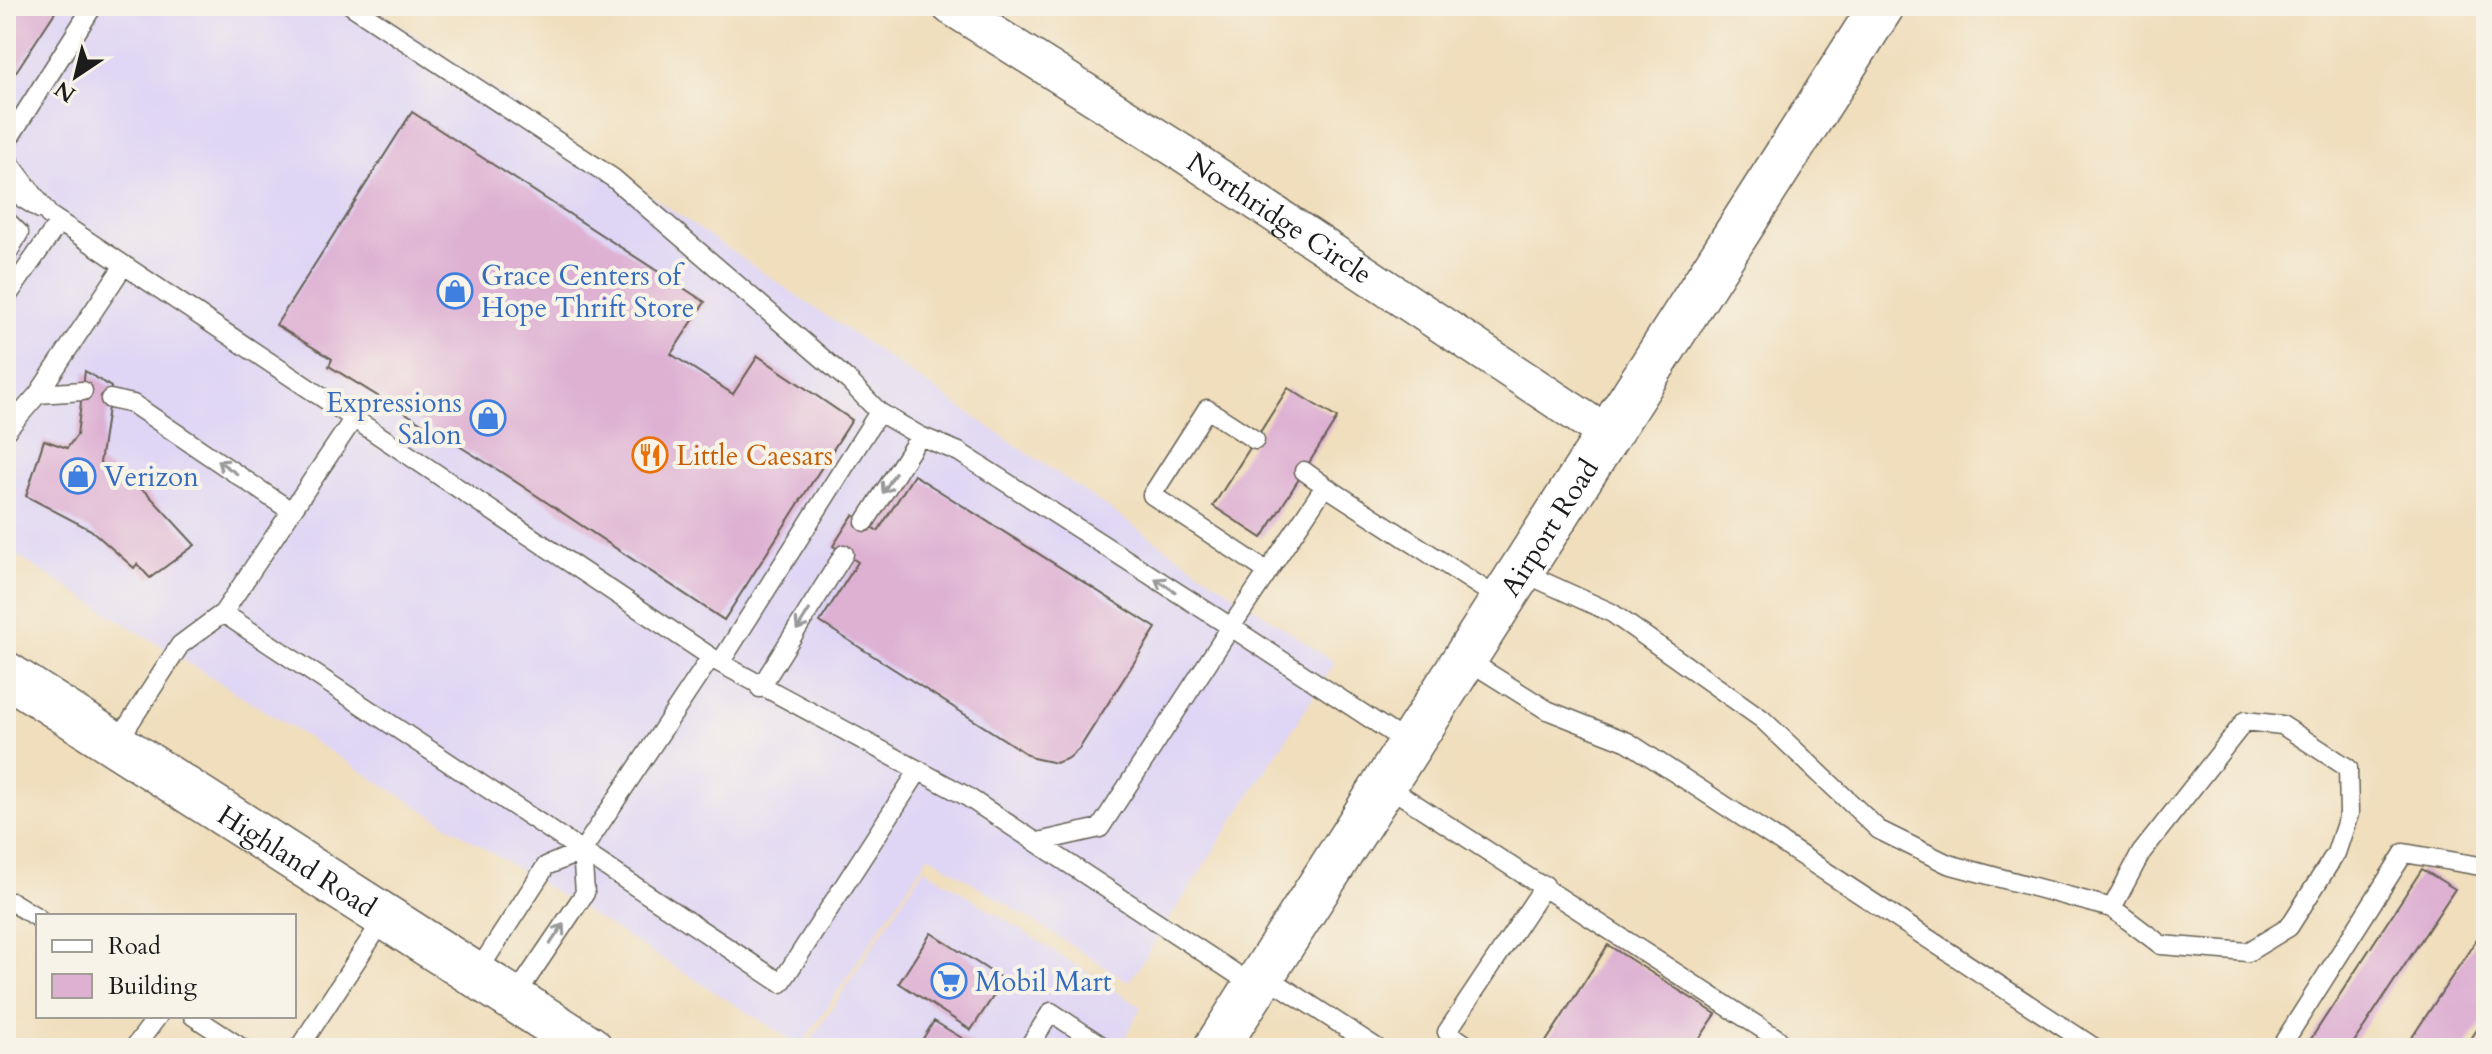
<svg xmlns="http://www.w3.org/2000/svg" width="2492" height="1054" font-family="Cardo,serif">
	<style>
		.built { fill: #dfd5f5 }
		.building { fill: #deb1d3 }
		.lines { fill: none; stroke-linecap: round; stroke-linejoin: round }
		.lane-casing { stroke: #666054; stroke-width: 21 }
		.street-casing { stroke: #666054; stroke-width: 39 }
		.secondary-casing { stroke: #666054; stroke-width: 47 }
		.highway-casing { stroke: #666054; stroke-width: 47 }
		.lane { stroke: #fff; stroke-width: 18 }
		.street { stroke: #fff; stroke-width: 36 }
		.secondary { stroke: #fff; stroke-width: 44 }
		.highway { stroke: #fff; stroke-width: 44 }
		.oneway { stroke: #999 }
		.labels { text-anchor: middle; stroke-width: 8; stroke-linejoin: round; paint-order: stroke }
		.street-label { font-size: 28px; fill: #1c1c1c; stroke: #f7f3e8 }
		.shop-label { font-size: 28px; fill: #366cbe; stroke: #f7f3e8; text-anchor: start }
		.food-label { font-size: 28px; fill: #c56008; stroke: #f7f3e8; text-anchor: start }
	</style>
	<rect width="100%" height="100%" fill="#f7f3e8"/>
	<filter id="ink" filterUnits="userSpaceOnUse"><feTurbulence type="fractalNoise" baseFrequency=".0125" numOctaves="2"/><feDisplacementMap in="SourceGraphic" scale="16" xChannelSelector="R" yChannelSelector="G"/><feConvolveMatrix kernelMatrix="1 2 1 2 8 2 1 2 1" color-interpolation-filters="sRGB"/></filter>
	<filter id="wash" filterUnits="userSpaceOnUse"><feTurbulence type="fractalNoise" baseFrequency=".006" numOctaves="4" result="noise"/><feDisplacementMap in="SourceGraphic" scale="32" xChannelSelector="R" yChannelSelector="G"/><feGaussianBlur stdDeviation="1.8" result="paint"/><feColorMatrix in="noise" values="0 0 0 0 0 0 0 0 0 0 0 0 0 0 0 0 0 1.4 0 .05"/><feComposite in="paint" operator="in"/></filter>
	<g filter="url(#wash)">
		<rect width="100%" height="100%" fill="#f0debc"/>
		<!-- built -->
		<path class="built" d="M6 6H372L1335 663 1129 982 929 855 801 1046 6 549Z
			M924 868 1141 1007 1120 1048H806Z"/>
		<g id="blocks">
			<!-- building -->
			<path class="building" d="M6 6H59L6 87Z
				M412 112 705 302 671 354 733 394 758 356 852 420 724 620 498 470 329 366 332 359 276 325Z
				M85 371 111 387 100 463 147 493 195 545 150 578 137 564 134 568 91 530 26 496 44 440 67 448 77 435Z
				M1288 388 1337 418 1262 538 1213 506Z
				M914 475 1156 628 1079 749 1069 758 1056 763 1033 758 820 622 858 562 833 546 853 515 878 531Z
				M2422 869 2455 889 2350 1048H2305Z
				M2486 925V1016L2465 1048H2405Z
				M931 933 1004 980 971 1030 899 983Z
				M1608 945 1716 1014 1693 1048H1542Z
				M934 1021 978 1048H917Z"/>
		</g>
	</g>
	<g filter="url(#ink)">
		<use href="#blocks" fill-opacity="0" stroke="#666054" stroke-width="2"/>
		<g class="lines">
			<defs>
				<path id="lane" d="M352 6 613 178 849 381 879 412 720 663
					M6 143 93 6
					M6 158 49 215 720 663 966 796 1256 987
					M6 188 40 209
					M6 220 19 233 6 256
					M6 298 59 222
					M38 394 124 265
					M110 399 133 404 291 511
					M879 412 920 436
					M354 418 223 613 781 983 919 770
					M6 431 38 394 83 391
					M1255 440 1207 409 1152 495 1268 572
					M1304 471 1325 486
					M865 522 920 436 959 452 1231 627 1325 486 1501 600
					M1520 571 1612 613 1762 719 1879 830 1948 864 2112 908 2141 853 2245 721 2282 725 2348 768 2349 814 2336 853 2289 927 2248 952 2161 945 2112 908
					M1464 658 1547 710 1628 742 2095 1048
					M760 688 844 554
					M116 744 180 645 223 613
					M1384 784 1778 1039 1772 1048
					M1038 842 1100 828 1231 627 1409 744
					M6 904 12 902 38 918
					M476 974 546 866 582 851 711 657
					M1263 974 1377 1048
					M514 998 585 893 582 851
					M193 1016 242 1048
					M134 1048 158 1016
					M299 1048 385 917
					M1028 1048 1051 1012 1105 1048
					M1471 1048 1447 1032 1545 885
					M2280 1048 2404 853 2486 867"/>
				<g id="street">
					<path id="s1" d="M950 6 1184 154 1607 434"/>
				</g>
				<g id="secondary">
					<path id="s2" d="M1216 1048 1882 6"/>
				</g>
				<g id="highway">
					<path id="s3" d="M6 674 590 1048"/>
				</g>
			</defs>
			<!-- lane casing -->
			<use href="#lane" class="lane-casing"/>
			<!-- street casing -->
			<use href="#street" class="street-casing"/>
			<!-- secondary casing -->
			<use href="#secondary" class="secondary-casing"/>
			<!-- highway casing -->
			<use href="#highway" class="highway-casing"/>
			<!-- lane -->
			<use href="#lane" class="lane"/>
			<!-- street -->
			<use href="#street" class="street"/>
			<!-- secondary -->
			<use href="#secondary" class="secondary"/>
			<!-- highway -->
			<use href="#highway" class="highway"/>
		</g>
		<!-- one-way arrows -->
		<defs><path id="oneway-shaft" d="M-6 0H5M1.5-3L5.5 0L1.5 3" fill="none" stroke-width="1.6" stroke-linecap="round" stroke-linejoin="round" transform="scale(2)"/></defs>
		<g class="oneway">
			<use href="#oneway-shaft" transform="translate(227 467) rotate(-146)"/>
			<use href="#oneway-shaft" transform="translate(889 483) rotate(122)"/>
			<use href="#oneway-shaft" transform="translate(1165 585) rotate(-147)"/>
			<use href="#oneway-shaft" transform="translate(803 620) rotate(122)"/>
			<use href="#oneway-shaft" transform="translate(557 934) rotate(-56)"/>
		</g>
	</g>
	<!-- icons -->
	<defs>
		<symbol id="shop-ring" viewBox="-11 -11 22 22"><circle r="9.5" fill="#f7f3e8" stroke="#3f7fe0" stroke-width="1.5"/><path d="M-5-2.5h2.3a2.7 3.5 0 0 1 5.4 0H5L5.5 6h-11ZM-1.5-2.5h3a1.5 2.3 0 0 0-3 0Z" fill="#3f7fe0"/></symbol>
		<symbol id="restaurant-ring" viewBox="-11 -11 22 22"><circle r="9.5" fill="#f7f3e8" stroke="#e8710a" stroke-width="1.5"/><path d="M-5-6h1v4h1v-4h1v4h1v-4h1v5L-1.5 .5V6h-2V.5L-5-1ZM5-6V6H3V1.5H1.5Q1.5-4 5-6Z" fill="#e8710a"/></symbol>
		<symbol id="supermarket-ring" viewBox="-11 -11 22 22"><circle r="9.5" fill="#f7f3e8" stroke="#3f7fe0" stroke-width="1.5"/><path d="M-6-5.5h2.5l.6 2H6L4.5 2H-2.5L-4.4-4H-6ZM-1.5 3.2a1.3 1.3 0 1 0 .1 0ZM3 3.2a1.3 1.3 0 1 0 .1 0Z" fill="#3f7fe0"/></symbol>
	</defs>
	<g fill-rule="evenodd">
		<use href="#shop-ring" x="435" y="271" width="40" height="40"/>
		<use href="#shop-ring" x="468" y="398" width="40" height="40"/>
		<use href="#restaurant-ring" x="630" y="435" width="40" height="40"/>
		<use href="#shop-ring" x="58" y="456" width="40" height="40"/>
		<use href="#supermarket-ring" x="929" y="961" width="40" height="40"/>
	</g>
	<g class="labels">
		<!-- street labels -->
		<g class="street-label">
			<text dy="10" stroke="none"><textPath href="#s1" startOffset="392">Northridge Circle</textPath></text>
			<text dy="10" stroke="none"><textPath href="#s2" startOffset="618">Airport Road</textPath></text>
			<text dy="10" stroke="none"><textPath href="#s3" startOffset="346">Highland Road</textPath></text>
		</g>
		<!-- shop labels -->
		<g class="shop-label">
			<text x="481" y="285">Grace Centers of<tspan x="481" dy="32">Hope Thrift Store</tspan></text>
			<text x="462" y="412" text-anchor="end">Expressions<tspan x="462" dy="32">Salon</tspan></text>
			<text x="104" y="486">Verizon</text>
			<text x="975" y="991">Mobil Mart</text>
		</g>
		<!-- food labels -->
		<g class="food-label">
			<text x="676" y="465">Little Caesars</text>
		</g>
	</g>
	<!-- margin -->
	<rect width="2492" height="1054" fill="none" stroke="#f7f3e8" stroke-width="32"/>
	<!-- legend -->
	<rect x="36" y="914" width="260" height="104" fill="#f7f3e8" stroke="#9f9d96" stroke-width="2"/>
	<rect x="52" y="940" width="40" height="12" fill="#ffffff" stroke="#9f9d96" stroke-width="2"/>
	<text x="108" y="954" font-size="24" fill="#1c1c1c">Road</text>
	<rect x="52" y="974" width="40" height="24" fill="#deb1d3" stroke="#9f9d96" stroke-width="2"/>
	<text x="108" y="994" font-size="24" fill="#1c1c1c">Building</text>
	<!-- north arrow -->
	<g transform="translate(76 76) rotate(215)" stroke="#f7f3e8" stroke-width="6" paint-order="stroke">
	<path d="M0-6L14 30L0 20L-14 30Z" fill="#1c1c1c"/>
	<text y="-12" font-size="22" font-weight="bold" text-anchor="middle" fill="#1c1c1c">N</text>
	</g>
</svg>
